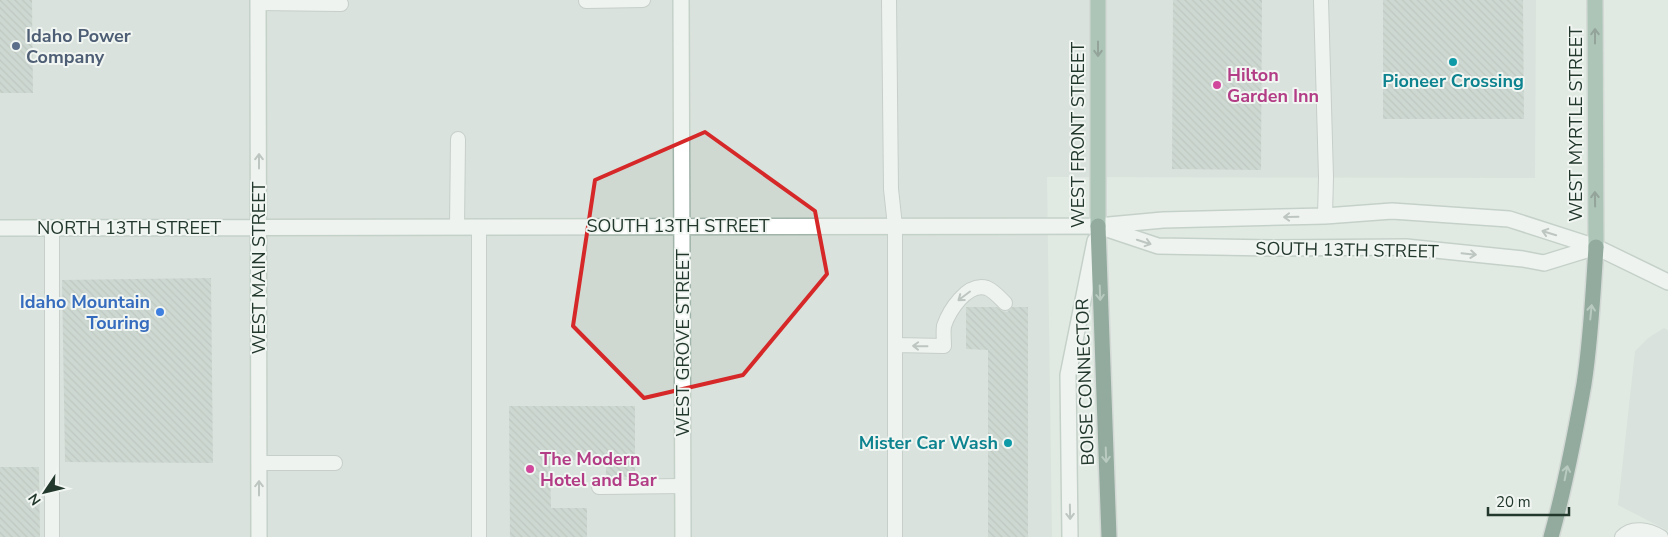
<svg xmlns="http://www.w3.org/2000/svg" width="1668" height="537" font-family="'Nunito Sans',sans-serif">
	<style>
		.built { fill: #cfd9d2 }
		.building { fill: url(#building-back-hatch) }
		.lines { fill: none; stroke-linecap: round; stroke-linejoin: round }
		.lane-casing { stroke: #a4b0a9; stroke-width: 16 }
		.secondary-casing { stroke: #a1b4a9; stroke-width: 18 }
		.primary-casing { stroke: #c1c7c4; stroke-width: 18 }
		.highway-casing { stroke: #c1c7c4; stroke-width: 18 }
		.lane { stroke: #fff; stroke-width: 14 }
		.secondary { stroke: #fff; stroke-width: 15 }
		.primary { stroke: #6a9982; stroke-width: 15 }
		.highway { stroke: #33604c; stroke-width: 15 }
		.oneway { stroke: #355042 }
		.oneway2 { stroke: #919c96 }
		.oneway3 { stroke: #88a497 }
		.marked { fill: none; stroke: #d62828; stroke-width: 4; stroke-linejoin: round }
		.service-dot { fill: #5c6f8a; stroke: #f1f6f2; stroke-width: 2 }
		.culture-dot { fill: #0f9aa8; stroke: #f1f6f2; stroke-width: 2 }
		.hotel-dot { fill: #d1479c; stroke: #f1f6f2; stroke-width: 2 }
		.shop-dot { fill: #3f7fe0; stroke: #f1f6f2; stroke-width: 2 }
		.labels { text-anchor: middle; stroke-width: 4; stroke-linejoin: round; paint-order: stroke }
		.service-label { font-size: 18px; font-weight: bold; fill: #4e5e75; stroke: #f1f6f2; text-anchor: start }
		.hotel-label { font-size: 18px; font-weight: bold; fill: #b23c85; stroke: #f1f6f2; text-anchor: start }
		.culture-label { font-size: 18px; font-weight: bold; fill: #0d838f; stroke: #f1f6f2 }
		.street-label { font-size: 18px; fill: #23382d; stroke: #f1f6f2 }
		.shop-label { font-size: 18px; font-weight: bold; fill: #366cbe; stroke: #f1f6f2; text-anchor: end }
	</style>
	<defs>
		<pattern id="building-back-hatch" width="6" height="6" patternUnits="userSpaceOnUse" patternTransform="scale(1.25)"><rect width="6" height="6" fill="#b6c4bc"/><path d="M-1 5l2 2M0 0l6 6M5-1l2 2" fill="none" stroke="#94a099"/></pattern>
	</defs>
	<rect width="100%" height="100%" fill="#e1e9e3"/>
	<!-- built -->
	<path class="built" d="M0 0H1536L1535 178 1047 177 1052 537H0Z
		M1664 328 1668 330V531L1618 505 1635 351 1648 338Z"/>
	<!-- building -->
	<path class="building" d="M0 0H32L33 93H0Z
		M1173 0H1262L1261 170 1172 169Z
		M1383 0H1523L1524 119H1383Z
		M211 278 213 463 65 462 62 280Z
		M966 307H997L1002 311 1007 312 1012 307H1028V537H988V350L966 349Z
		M509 406H635V477L606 478V460H550L551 508H587V537H510Z
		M0 467H39L40 537H0Z"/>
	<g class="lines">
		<defs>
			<path id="lane" d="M889 0 891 189 895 226V537
				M1321 0 1326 177 1325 216
				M586 1 643 0
				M258 3 341 4
				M457 227 458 139
				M479 227V537
				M895 345 944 346C944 340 943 332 944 326 949 311 967 282 987 288 994 291 1000 298 1005 303
				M259 463H335
				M599 487 683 486
				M52 537V228
				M1622 537C1632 526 1649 530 1661 537"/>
			<path id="secondary" d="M258 0 259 537
				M681 0 683 537
				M0 228 1098 226 1163 220 1325 216 1392 211 1509 219 1596 247 1668 282
				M1104 228 1158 246 1275 248 1406 247 1523 259 1544 263 1596 247
				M1070 537 1068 375 1095 241"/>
			<path id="primary" d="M1098 0V226
				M1595 0 1596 247"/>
			<path id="highway" d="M1098 226 1109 537
				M1551 537C1565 487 1575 435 1584 384 1591 339 1593 293 1596 247"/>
		</defs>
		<!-- lane casing -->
		<use href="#lane" class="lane-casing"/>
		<!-- secondary casing -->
		<use href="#secondary" class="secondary-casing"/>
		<!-- primary casing -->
		<use href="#primary" class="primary-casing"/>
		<!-- highway casing -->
		<use href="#highway" class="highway-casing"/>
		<!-- lane -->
		<use href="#lane" class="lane"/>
		<!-- secondary -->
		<use href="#secondary" class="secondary"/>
		<!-- primary -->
		<use href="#primary" class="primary"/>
		<!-- highway -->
		<use href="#highway" class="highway"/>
	</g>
	<!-- one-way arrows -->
	<defs><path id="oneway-shaft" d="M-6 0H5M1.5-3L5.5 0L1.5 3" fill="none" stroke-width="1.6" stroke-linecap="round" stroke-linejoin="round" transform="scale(1.25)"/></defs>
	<g class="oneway">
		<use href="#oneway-shaft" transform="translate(1595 36) rotate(-90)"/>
		<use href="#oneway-shaft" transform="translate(1098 49) rotate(90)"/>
		<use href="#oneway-shaft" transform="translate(1595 199) rotate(-91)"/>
	</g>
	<g class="oneway2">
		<use href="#oneway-shaft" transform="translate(259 161) rotate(-90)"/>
		<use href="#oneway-shaft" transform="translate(1291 217) rotate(179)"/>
		<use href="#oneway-shaft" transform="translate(1549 233) rotate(-163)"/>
		<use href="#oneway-shaft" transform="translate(1144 242) rotate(18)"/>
		<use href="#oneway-shaft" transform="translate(1469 254) rotate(6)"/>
		<use href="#oneway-shaft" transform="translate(964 296) rotate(143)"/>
		<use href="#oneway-shaft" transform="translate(920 346) rotate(-179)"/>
		<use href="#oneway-shaft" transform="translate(259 488) rotate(-90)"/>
		<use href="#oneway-shaft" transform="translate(1070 512) rotate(89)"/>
	</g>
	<g class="oneway3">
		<use href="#oneway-shaft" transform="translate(1100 293) rotate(88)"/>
		<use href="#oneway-shaft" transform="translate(1591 312) rotate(-84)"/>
		<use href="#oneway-shaft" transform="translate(1106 455) rotate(88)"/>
		<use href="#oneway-shaft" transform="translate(1566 473) rotate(-79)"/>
	</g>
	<!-- marked area -->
	<path d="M0 0H1668V537H0ZM705 132 815 211 827 274 743 375 644 398 573 326 595 180Z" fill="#e1e9e3" fill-opacity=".55" fill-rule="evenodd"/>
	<path class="marked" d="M705 132 815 211 827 274 743 375 644 398 573 326 595 180Z"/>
	<!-- markers -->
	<circle class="service-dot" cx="16" cy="46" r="5"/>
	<g class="culture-dot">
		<circle cx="1453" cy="62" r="5"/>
		<circle cx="1008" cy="443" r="5"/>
	</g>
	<g class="hotel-dot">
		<circle cx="1217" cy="85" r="5"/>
		<circle cx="530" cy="469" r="5"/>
	</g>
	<circle class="shop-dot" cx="160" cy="312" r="5"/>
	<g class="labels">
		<!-- service labels -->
		<g class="service-label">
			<text x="26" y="42">Idaho Power<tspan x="26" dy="21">Company</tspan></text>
		</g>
		<!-- hotel labels -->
		<g class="hotel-label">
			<text x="1227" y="81">Hilton<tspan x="1227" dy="21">Garden Inn</tspan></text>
			<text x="540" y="465">The Modern<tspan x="540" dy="21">Hotel and Bar</tspan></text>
		</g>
		<!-- culture labels -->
		<g class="culture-label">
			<text x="1453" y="87">Pioneer Crossing</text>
			<text x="998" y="449" text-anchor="end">Mister Car Wash</text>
		</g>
		<!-- street labels -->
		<g class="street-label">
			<text transform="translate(1576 124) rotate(-90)" y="6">WEST MYRTLE STREET</text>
			<text transform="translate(1078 135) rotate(-90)" y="6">WEST FRONT STREET</text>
			<text x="678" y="232">SOUTH 13TH STREET</text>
			<text x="129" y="234">NORTH 13TH STREET</text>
			<text transform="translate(1347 250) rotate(1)" y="6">SOUTH 13TH STREET</text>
			<text transform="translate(259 268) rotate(-90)" y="6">WEST MAIN STREET</text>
			<text transform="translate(683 343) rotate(-90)" y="6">WEST GROVE STREET</text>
			<text transform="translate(1085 382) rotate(-92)" y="6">BOISE CONNECTOR</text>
		</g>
		<!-- shop labels -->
		<g class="shop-label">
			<text x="150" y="308">Idaho Mountain<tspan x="150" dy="21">Touring</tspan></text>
		</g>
	</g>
	<!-- north arrow -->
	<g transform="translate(45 492) rotate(235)" stroke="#f1f6f2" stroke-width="4" paint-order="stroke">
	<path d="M0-4L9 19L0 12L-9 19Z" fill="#23382d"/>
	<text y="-8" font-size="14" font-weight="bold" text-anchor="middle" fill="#23382d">N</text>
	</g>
	<!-- scale -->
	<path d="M1488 507v8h81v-8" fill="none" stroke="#23382d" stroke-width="2.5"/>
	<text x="1496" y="507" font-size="15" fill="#23382d" stroke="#f1f6f2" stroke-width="4" paint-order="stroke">20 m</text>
</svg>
